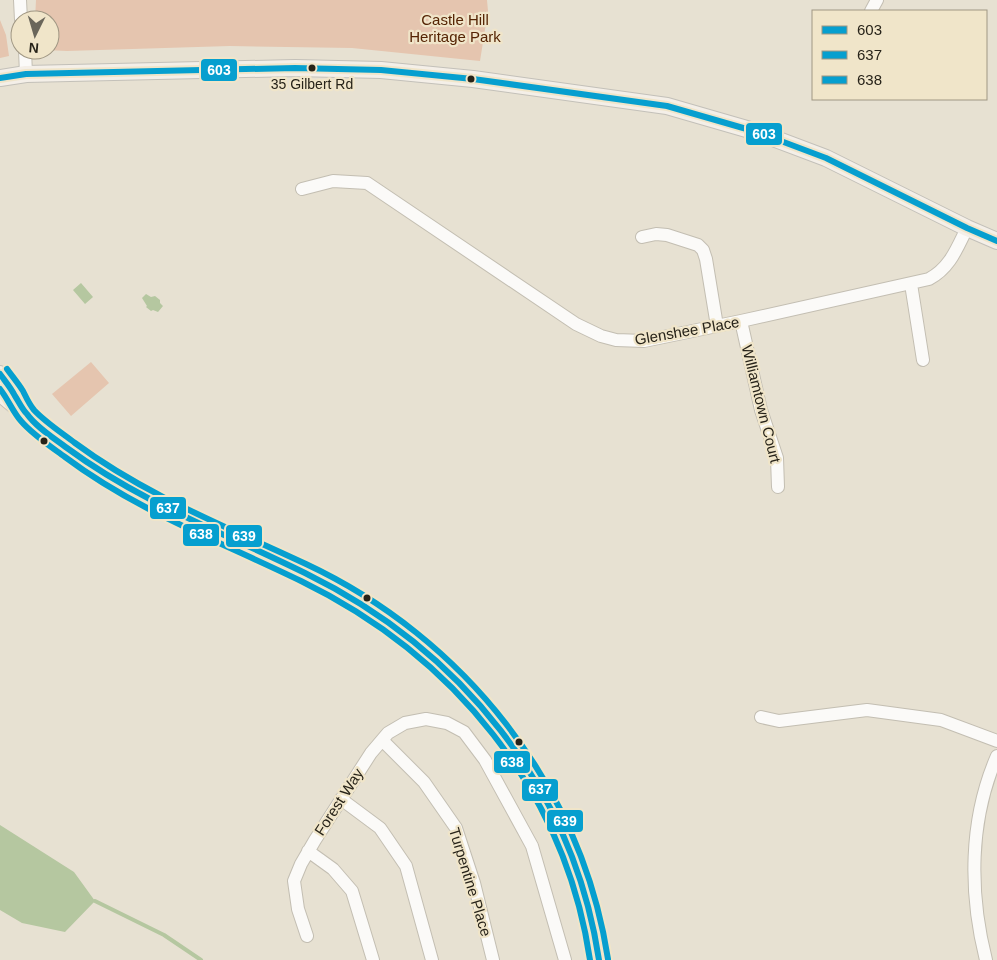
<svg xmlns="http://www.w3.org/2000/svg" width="997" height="960" font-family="Arial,sans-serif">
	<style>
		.green { fill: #e5c5af }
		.water { fill: #b5c7a0 }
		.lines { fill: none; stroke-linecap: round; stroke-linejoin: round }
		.stream { stroke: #b5c7a0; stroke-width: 4 }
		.minor-casing { stroke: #c3beb2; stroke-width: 14 }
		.major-casing { stroke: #c3c0b9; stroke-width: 18 }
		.minor { stroke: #fbfaf8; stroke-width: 12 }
		.major { stroke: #f4efe8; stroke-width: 16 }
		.bus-1-casing { stroke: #f0e5c9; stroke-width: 10 }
		.bus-2-casing { stroke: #f0e5c9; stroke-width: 10 }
		.bus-3-casing { stroke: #f0e5c9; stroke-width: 10 }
		.bus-4-casing { stroke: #f0e5c9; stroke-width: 10 }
		.bus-1 { stroke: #069fcf; stroke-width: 6 }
		.bus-2 { stroke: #069fcf; stroke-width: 6 }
		.bus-3 { stroke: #069fcf; stroke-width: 6 }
		.bus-4 { stroke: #069fcf; stroke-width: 6 }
		.bus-dot { fill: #272319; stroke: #f0e5c9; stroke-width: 2 }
		.labels { text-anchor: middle; stroke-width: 4.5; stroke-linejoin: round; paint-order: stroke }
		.bus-label { font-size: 14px; fill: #272319; stroke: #f0e5c9 }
		.park-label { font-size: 15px; fill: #552404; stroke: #f0e5c9 }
		.street-label { font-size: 15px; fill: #272319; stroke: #f0e5c9 }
		.line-badge { stroke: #f0e5c9; stroke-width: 2 }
		.badge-label { font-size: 14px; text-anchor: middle; font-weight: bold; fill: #fff }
	</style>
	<rect width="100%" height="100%" fill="#e7e1d2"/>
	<!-- green -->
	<path class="green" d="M36 0H487L488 11 480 61 352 48 230 46 67 51 45 50H50V20H35Z
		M0 20 6 35 9 56 0 58Z
		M91 362 109 383 71 416 52 394Z"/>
	<!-- water -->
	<path class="water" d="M81 283 93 297 85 304 73 290Z
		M146 294 151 297 155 296 160 300V303L163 306 158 312 153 310 151 311 146 307 147 306 142 298Z
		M0 825 74 872 95 901 65 932 22 923 0 910Z"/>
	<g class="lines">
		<!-- stream -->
		<path class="stream" d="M95 901 164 935 201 960"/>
		<defs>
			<path id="minor" d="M20 0 21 20
				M871 11 877 0
				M25 50 26 74
				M302 189 333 181 367 183 576 324 601 336 616 340 644 341 741 321 929 279C950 268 957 248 967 228
				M642 237 656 234 667 235 698 245 703 250 706 259 717 326
				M911 284 923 360
				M741 321 761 410 777 458 778 487
				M761 717 779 721 867 710 941 720 997 741
				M382 740 424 782 456 828 474 883 493 960
				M341 799 380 828 406 866 432 960
				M308 851 333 869 352 891 373 960
				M307 936 298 909 294 881 301 864 315 840 371 753 388 733 405 723 426 719 447 723 464 732 485 760 532 846 565 960
				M986 960C969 893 969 820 997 756"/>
			<path id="major" d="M0 78 26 74 295 68 381 70 473 79 667 106 757 132 826 158 967 228 997 241
				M0 374 18 401
				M0 393C12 404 25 413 37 423 72 452 107 479 147 499 213 534 283 558 347 594 478 666 581 811 599 960"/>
		</defs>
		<!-- minor casing -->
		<use href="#minor" class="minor-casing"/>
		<!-- major casing -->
		<use href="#major" class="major-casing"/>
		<!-- minor -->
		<use href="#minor" class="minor"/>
		<!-- major -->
		<use href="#major" class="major"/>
		<defs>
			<path id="bus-1" d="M0 78 26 74 295 68 381 70 473 79 667 106 757 132 826 158 967 228 997 241"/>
			<path id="bus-2" d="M0 374C5 381 11 388 15 396 19 402 22 409 27 414 37 428 54 438 67 448 140 502 224 533 305 573 460 649 573 787 599 960"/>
			<path id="bus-3" d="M0 389C8 399 13 412 21 421 33 435 50 446 65 457 137 511 221 542 301 581 453 655 565 790 590 960"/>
			<path id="bus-4" d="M7 369C12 376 18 383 23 391 26 397 29 404 34 410 45 422 62 433 75 443 145 495 227 527 306 564 464 638 581 785 608 959"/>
		</defs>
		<!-- bus-1 casing -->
		<use href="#bus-1" class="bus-1-casing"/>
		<!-- bus-2 casing -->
		<use href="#bus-2" class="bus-2-casing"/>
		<!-- bus-3 casing -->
		<use href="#bus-3" class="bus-3-casing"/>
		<!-- bus-4 casing -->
		<use href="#bus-4" class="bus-4-casing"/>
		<!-- bus-1 -->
		<use href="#bus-1" class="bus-1"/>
		<!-- bus-2 -->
		<use href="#bus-2" class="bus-2"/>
		<!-- bus-3 -->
		<use href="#bus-3" class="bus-3"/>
		<!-- bus-4 -->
		<use href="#bus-4" class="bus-4"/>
	</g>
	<!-- markers -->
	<g class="bus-dot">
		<circle cx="312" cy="68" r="4.5"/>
		<circle cx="471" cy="79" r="4.5"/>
		<circle cx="44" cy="441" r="4.5"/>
		<circle cx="367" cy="598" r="4.5"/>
		<circle cx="519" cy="742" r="4.5"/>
	</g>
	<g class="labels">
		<!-- bus labels -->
		<g class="bus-label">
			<text x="312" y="89">35 Gilbert Rd</text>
		</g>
		<!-- park labels -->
		<g class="park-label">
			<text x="455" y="25">Castle Hill<tspan x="455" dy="17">Heritage Park</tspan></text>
		</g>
		<!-- street labels -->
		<g class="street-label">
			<text transform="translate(687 331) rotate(-10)" y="5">Glenshee Place</text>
			<text transform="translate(761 404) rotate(76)" y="5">Williamtown Court</text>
			<text transform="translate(339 802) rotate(-57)" y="5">Forest Way</text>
			<text transform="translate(470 882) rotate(73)" y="5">Turpentine Place</text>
		</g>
	</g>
	<g class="line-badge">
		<rect x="200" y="58" width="38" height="24" rx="5" fill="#069fcf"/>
		<rect x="745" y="122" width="38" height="24" rx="5" fill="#069fcf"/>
		<rect x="149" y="496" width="38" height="24" rx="5" fill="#069fcf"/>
		<rect x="182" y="523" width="38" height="24" rx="5" fill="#069fcf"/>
		<rect x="225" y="524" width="38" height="24" rx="5" fill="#069fcf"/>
		<rect x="493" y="750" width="38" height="24" rx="5" fill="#069fcf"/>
		<rect x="521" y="778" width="38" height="24" rx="5" fill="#069fcf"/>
		<rect x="546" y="809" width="38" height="24" rx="5" fill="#069fcf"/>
	</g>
	<g class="badge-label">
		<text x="219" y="75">603</text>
		<text x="764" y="139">603</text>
		<text x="168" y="513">637</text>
		<text x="201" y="539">638</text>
		<text x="244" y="541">639</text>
		<text x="512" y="767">638</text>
		<text x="540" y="794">637</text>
		<text x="565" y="826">639</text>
	</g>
	<!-- legend -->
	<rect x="812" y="10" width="175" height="90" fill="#f0e5c9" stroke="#a09783"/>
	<rect x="822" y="26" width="25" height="8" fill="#069fcf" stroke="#a09783"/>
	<text x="857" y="35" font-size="15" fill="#272319">603</text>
	<rect x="822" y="51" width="25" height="8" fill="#069fcf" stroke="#a09783"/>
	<text x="857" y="60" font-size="15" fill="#272319">637</text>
	<rect x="822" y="76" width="25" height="8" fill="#069fcf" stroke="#a09783"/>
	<text x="857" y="85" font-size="15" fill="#272319">638</text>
	<!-- north arrow -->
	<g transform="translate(35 35) rotate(185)"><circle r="24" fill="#f0e5c9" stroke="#a09783"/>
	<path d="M0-4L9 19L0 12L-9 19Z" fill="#6a665a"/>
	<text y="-8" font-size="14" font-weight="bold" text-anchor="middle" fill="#272319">N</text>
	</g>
</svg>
